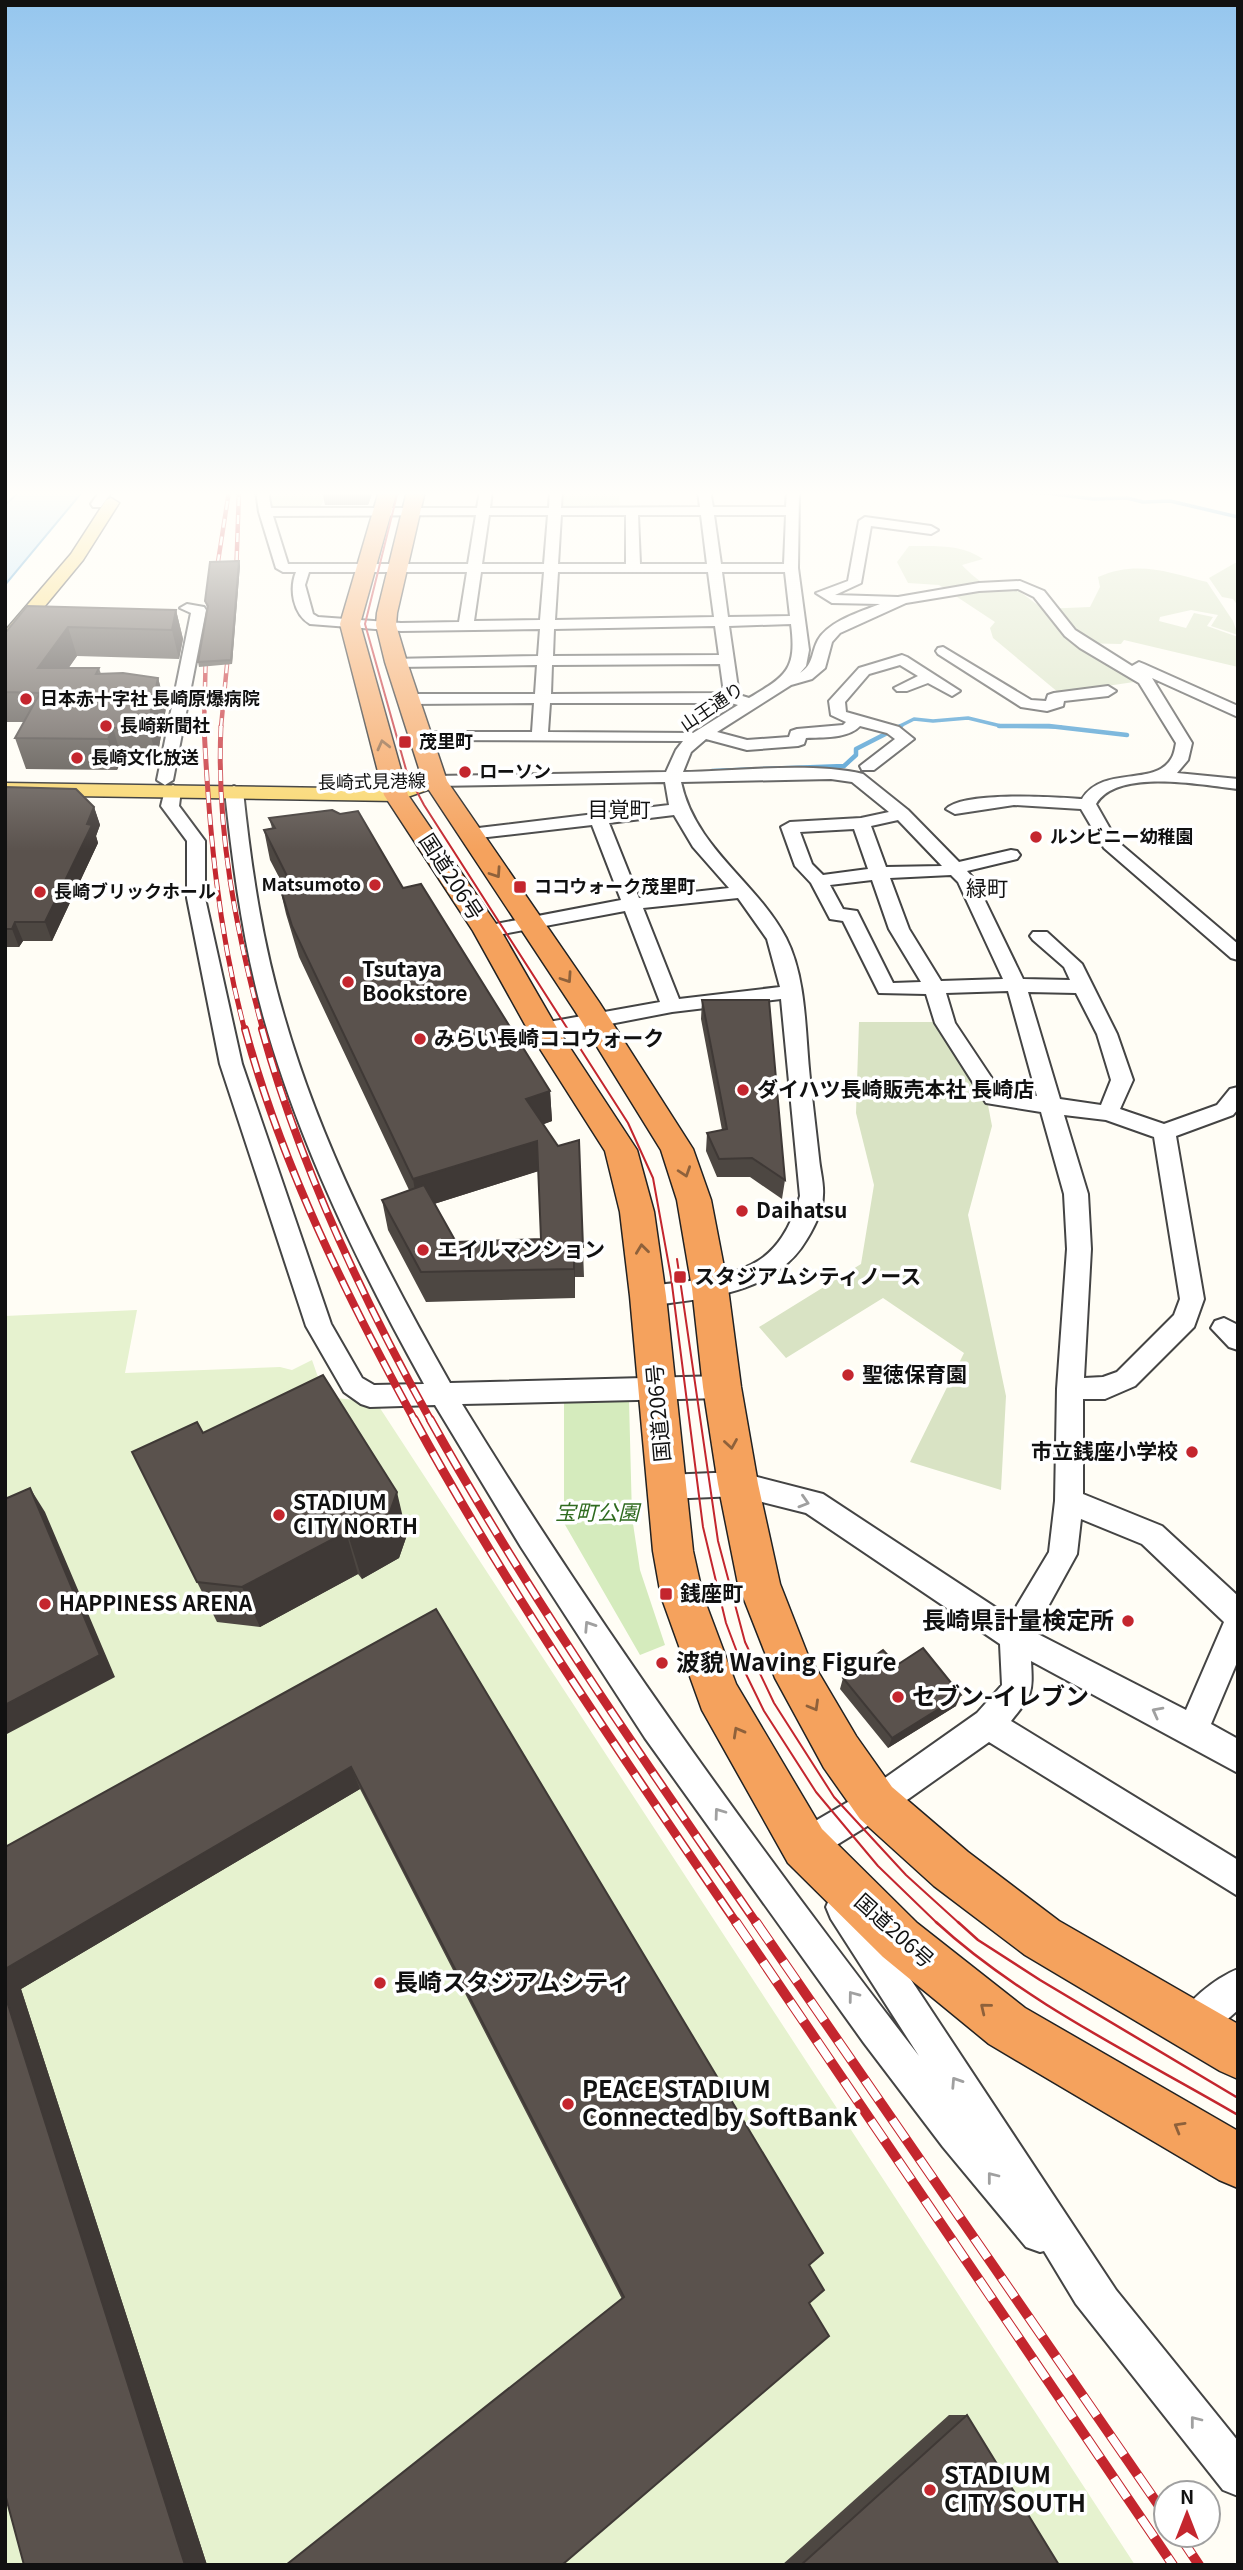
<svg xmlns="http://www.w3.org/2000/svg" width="1243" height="2570" font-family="Georgia,'Noto Sans JP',serif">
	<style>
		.green { fill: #d5ebbd }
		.cemetery { fill: #d9e3c4 }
		.pitch { fill: #e6f2cf }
		.water { fill: #b9e0f7; stroke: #3f96cf; stroke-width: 2 }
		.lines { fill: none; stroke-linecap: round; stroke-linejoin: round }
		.stream-far1 { stroke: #3f96cf; stroke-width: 3.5 }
		.stream { stroke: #3f96cf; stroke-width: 4.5 }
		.minor-casing { stroke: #444; stroke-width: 4 }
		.major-casing { stroke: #222; stroke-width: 3 }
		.highway-casing { stroke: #222; stroke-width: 3 }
		.minor { fill: #fff; fill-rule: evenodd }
		.major { fill: #f9d66b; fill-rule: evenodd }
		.highway { fill: #f5a25d; fill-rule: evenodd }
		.tram-far1 { stroke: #c4262e; stroke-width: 2 }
		.tram { stroke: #c4262e; stroke-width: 2.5 }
		.rail-far4-casing { stroke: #c4262e; stroke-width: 4.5 }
		.rail-far3-casing { stroke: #c4262e; stroke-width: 5 }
		.rail-far2-casing { stroke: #c4262e; stroke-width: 8 }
		.rail-far1-casing { stroke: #c4262e; stroke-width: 9 }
		.rail-casing { stroke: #c4262e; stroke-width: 10 }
		.rail-far4 { stroke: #fff; stroke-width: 2.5; stroke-dasharray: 9; stroke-linecap: butt }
		.rail-far3 { stroke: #fff; stroke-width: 3.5; stroke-dasharray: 11; stroke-linecap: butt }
		.rail-far2 { stroke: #fff; stroke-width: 5; stroke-dasharray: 15; stroke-linecap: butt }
		.rail-far1 { stroke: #fff; stroke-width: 6; stroke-dasharray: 19; stroke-linecap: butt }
		.rail { stroke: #fff; stroke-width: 8; stroke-dasharray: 24; stroke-linecap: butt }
		.wall { fill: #4d4742; fill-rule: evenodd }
		.shaded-wall { fill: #3f3936 }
		.building { fill: #5a524d; stroke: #3f3936; stroke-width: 2 }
		.oneway { stroke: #8e613b }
		.oneway2 { stroke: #a0a0a0 }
		.poi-dot { fill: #c4262e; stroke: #fff; stroke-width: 2.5 }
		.labels { text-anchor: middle; stroke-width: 7; stroke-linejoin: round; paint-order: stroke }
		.far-poi-label { font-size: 18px; font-weight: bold; fill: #111; stroke: #fff; text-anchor: start }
		.far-street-label { font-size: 18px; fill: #111; stroke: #fff }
		.far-quarter-label { font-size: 21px; fill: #111; stroke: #fff }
		.street-label { font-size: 21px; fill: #111; stroke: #fff }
		.poi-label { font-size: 21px; font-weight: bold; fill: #111; stroke: #fff; text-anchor: start }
		.park-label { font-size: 21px; font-style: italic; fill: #2f6b1f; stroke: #fff }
		.near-poi-label { font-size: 24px; font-weight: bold; fill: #111; stroke: #fff; text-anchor: start }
	</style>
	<rect width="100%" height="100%" fill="#fffdf5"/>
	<!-- green -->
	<path class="green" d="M268 491H327L320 508 271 509Z
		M562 491H619L620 509H561Z
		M629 1400 632 1517 640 1570 665 1645 640 1655 564 1523V1401Z"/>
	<!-- cemetery -->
	<path class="cemetery" d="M909 546C935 546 962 544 983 559L962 565C978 582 994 593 1019 591L1043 609 1090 607 1100 587 1098 577C1137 560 1168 572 1207 582L1233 621 1238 635 1211 626 1218 615 1191 610 1160 617 1159 621 1186 628 1194 613 1213 617 1207 626 1238 637V667L1124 640 1121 644 1074 643 1134 682 1059 693 993 638 990 628 995 622 939 585 908 583 897 562Z
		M1235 563H1238V606L1233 599 1222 597 1209 578Z
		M859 1022H937L988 1105 992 1126 968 1215 1006 1396 1001 1490 910 1462 964 1353 883 1298 786 1358 759 1327 861 1264 874 1185 856 1113Z"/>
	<!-- pitch -->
	<path class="pitch" d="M137 1310 125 1373 280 1367 292 1370 312 1360 325 1397 376 1402 1135 2565H5V1316Z"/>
	<!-- water -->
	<path class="water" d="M20 491H83L5 585V505Z"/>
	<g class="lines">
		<!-- stream-far1 -->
		<path class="stream-far1" d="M987 491 1047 493 1093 499 1127 498 1143 502 1170 501 1238 517
			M898 727 914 719 933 721 968 718 1001 726 1061 727"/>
		<!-- stream -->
		<path class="stream" d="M999 726H1049L1127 735
			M712 771 844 766 856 755V749L901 726"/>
		<defs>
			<path id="minor" d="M100 491H112L101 507H93L91 504Z
				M256 491H268L271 508H477L480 491H492L490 508H549L550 491H562L561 508 700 507 698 491H710L713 507H786L787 491H799L798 568 809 650 806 666 800 673C814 664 811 653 818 640 829 621 860 612 880 604L832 603 816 593 848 581 859 521 865 517 931 526 938 530 931 534 871 526 861 583 835 595 898 597 979 583 1020 581 1044 591 1075 630 1132 666 1139 662 1144 664 1238 706V717L1152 678 1192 743 1188 760 1177 773 1238 779V789C1202 785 1117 768 1096 804L1117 841 1238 944V960L1231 958 1104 848 1081 809 1014 805 955 814 946 809C963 791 1056 797 1082 799 1103 765 1154 787 1171 759 1174 755 1175 748 1176 743L1139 683 1080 648 1065 636 1034 597 1018 589 979 591 906 603 840 633 832 642 825 668 812 679 791 685 717 732 747 740 789 737 791 731 797 729 843 725 846 722 831 715 829 701 859 668 902 655 907 657 960 691 952 696 928 683 907 691H897L894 688 918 676 900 665 869 674 845 702 846 712 899 727 914 739 874 770H862L860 766 895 739 887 733 860 726C848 739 822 737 806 738L804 744 798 746 747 750 706 739 691 752 683 772C736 771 813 762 863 774L908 810 959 862 1011 850 1017 851 1020 855 1017 859 967 871 975 880 1023 979 1070 980 1064 967 1033 940 1030 936 1033 932H1047L1082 964 1117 1034 1133 1080 1120 1109 1164 1124 1217 1105 1230 1089 1238 1087V1109L1233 1115 1176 1136 1204 1299 1194 1327 1135 1386 1105 1399H1083V1494L1162 1526 1238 1596V1660L1211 1724 1238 1739V1773L1031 1661C1033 1694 1032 1695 1011 1721L1238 1860V1896L989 1742 887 1814 825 1852 821 1865 809 1870 797 1865 788 1846 793 1834 865 1792 977 1713 1002 1685 1000 1644 806 1513 738 1496 665 1499 655 1495 651 1487 655 1479 665 1475 738 1472 823 1494 1010 1617 1049 1552 1055 1501 1057 1389 1067 1249 1064 1194 1041 1112 986 1103 935 1023 926 994 879 993 843 921 830 919 811 883 795 866 781 827 790 822 861 818 889 812 852 782 831 779 681 782C695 848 756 881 786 938 807 979 805 1034 810 1079 813 1105 816 1131 819 1158 820 1170 824 1183 823 1195 823 1209 815 1226 807 1239 775 1294 706 1298 648 1306L639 1303 636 1296 639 1289C653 1285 668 1284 683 1282 748 1273 780 1263 800 1196L781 999 672 1012 543 1037 536 1035 533 1030 536 1025 543 1023 660 1002 625 911 487 937 477 931 480 927 621 900 592 825 470 839 461 834 470 829 669 805 665 782 435 786 427 781 435 776 666 772 676 750 683 741 415 740 413 737 421 732H532L534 703 409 704 401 699 409 694H535L537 665 396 667 388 662 391 659 538 656 540 629 401 631 310 624C293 614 289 589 296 572H283L276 568 259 512ZM476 515 468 564H288L273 516ZM489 515H548L544 564H482ZM561 515H626V564H558ZM638 515H701L707 564H640ZM714 515H786L784 564H721ZM309 572H467L459 622 401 623 318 617 313 614 305 585ZM481 572H544L540 620 474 621ZM558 572H708L714 617 555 620ZM722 572H785L790 616 728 617ZM791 624C797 670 786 676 749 698L739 695 729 626ZM715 626 719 655 553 656 554 629ZM720 664 724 693 551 694 552 665ZM550 703H731L738 705 693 733 548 732ZM674 815 693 847 729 888 639 898 609 823ZM898 820 942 866 886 867 871 826ZM854 829 868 869 823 875 812 864 800 832ZM951 875 958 882 1003 979 941 981 909 929 890 878ZM872 880 889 929 921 982 893 983 857 911 843 909 830 885ZM738 898 767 939 780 987 679 999 643 908ZM1008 991 1037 1096 1001 1092 955 1023 946 993ZM1028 992 1076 993 1097 1034 1111 1080 1101 1105 1060 1099ZM1064 1115 1106 1120 1154 1137 1180 1299 1174 1315 1117 1372 1103 1377 1084 1378 1091 1249 1088 1194ZM1081 1519 1142 1544 1224 1622 1186 1710 1034 1632 1077 1554Z
				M187 604 204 607 206 610 173 780 165 785 157 780 191 613 180 608Z
				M943 647 1031 700 1046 701 1048 695 1054 693 1108 686 1116 691 1108 696 1064 701 1063 706 1047 711 1021 707 938 654 936 651 938 648Z
				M173 785 181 790 179 806 205 841V898L242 1064 331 1324 362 1378 374 1385 424 1384C359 1267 299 1144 263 1015 243 942 233 867 225 791L234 786 243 791C251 867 262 942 284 1016 321 1145 384 1267 450 1383L722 1376 731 1379 735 1387 731 1395 722 1398 462 1404C601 1631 757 1846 919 2056L831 1919 826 1907 831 1895 843 1890 855 1895 1116 2290 1238 2441V2496L1223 2490 1076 2304 1044 2251 1040 2252 1026 2247 943 2147 864 2043 645 1738 521 1547 435 1405 370 1407 361 1404 344 1392 306 1326 220 1064 187 898V841L161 806 165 790Z
				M1224 1318 1238 1325V1350L1229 1347 1211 1328 1215 1321Z
				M1238 1969V2010L1205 2039 1192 2044 1179 2039 1174 2026C1184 2003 1215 1978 1238 1969Z"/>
			<path id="major" d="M111 498 119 503 83 560 11 647 5 648V631L71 554 106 500Z
				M435 775 442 777 445 781 442 785 396 801 5 795V783L394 789Z"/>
			<path id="highway" d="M379 491H397L360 624 408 795 501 931 557 1028 637 1150 654 1212 666 1296 693 1551 703 1596 736 1684 822 1829 917 1923 1025 2008 1238 2131V2188L1219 2180 989 2044 883 1957 788 1863 702 1710 661 1596 653 1551 630 1296 620 1212 605 1151 528 1030 473 931 384 795 340 624Z
				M407 491H425L397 613 396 625 407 662 447 781 599 1002 693 1149 711 1200 728 1288 741 1387 758 1484 780 1584 807 1653 856 1736 892 1787 968 1852 1059 1921 1238 2024V2079L1220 2071 1025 1955 934 1886 860 1819 824 1768 775 1678 738 1584 718 1484 703 1387 692 1288 677 1200 661 1150 575 1011 423 781 385 662 376 625 377 613Z"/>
		</defs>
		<!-- minor casing -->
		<use href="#minor" class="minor-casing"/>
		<!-- major casing -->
		<use href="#major" class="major-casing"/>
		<!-- highway casing -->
		<use href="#highway" class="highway-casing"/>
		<!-- minor -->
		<use href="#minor" class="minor"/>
		<!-- major -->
		<use href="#major" class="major"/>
		<!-- highway -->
		<use href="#highway" class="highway"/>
		<!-- tram-far1 -->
		<path class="tram-far1" d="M398 491 365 624 407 773 424 805 628 1123 653 1178 671 1277 703 1527 726 1623 743 1668 764 1711 816 1792 878 1866 938 1924
			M677 1259 718 1541 745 1642 774 1703 834 1797 906 1875 960 1924"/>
		<!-- tram -->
		<path class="tram" d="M936 1922C1022 2001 1137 2056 1238 2115
			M958 1922 978 1940 1040 1980 1238 2098"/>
		<defs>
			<path id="rail-far4" d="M236 578 239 491
				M215 581 229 491
				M204 727 206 647
				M221 727 229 644"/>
			<path id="rail-far3" d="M204 726C209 829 218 931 245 1031
				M221 726C216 829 236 931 263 1031"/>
			<path id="rail-far2" d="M245 1029C282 1166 347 1297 415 1421
				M262 1029C300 1166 362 1298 431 1421"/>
			<path id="rail-far1" d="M414 1419C510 1595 624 1759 737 1924
				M430 1419C528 1595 643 1759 757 1924"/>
			<path id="rail" d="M736 1922 1173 2565
				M756 1922 1166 2516
				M1179 2535 1199 2565"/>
		</defs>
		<!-- rail-far4 casing -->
		<use href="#rail-far4" class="rail-far4-casing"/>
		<!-- rail-far3 casing -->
		<use href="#rail-far3" class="rail-far3-casing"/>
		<!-- rail-far2 casing -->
		<use href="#rail-far2" class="rail-far2-casing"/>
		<!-- rail-far1 casing -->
		<use href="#rail-far1" class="rail-far1-casing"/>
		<!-- rail casing -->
		<use href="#rail" class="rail-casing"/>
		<!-- rail-far4 -->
		<use href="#rail-far4" class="rail-far4"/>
		<!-- rail-far3 -->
		<use href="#rail-far3" class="rail-far3"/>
		<!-- rail-far2 -->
		<use href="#rail-far2" class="rail-far2"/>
		<!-- rail-far1 -->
		<use href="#rail-far1" class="rail-far1"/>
		<!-- rail -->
		<use href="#rail" class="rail"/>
	</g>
	<!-- wall -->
	<path class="wall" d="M322 491H373L368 505H325Z
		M240 565 232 664 199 667 198 662 207 608 205 601Z
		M176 610 183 639 179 659 77 656 68 668H99L101 674 158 678 166 708 157 758 122 759 117 770 26 769 15 738 24 722H5V633Z
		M5 787 94 807 100 825 96 836 98 843 52 941H23L19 947H5Z
		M269 818 403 888 550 1091 552 1121 543 1124 558 1146 579 1140 584 1277H575V1298L426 1302 388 1230 382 1200 409 1190 299 957 286 914 279 884 282 883 270 860 264 830 272 828ZM538 1171 541 1239 456 1242 434 1204Z
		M702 1000 785 1180 782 1199 750 1177H717L706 1151 707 1133 722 1130 701 1019Z
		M203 1433 407 1535 399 1558 362 1579 358 1574 260 1627 217 1622 132 1452Z
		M436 1609 823 2253 622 2299 360 1789 21 1989 207 2565H24L5 1847Z
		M897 1665 956 1706 888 1748 840 1689 843 1678Z
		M949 2415H967L1059 2565H782Z"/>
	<!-- shaded-wall -->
	<path class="shaded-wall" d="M367 491H373L368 505Z
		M239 561 240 565 232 664 231 660Z
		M176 610 183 639 179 659 172 630Z
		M68 627 77 656 48 698 38 668Z
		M158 678 166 708 157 758 148 727Z
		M113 728 122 759 117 770 108 739Z
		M94 807 100 825 96 836 98 843 52 941 45 922Z
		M15 922 23 941 19 947 12 929Z
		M550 1091 552 1121 529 1130 526 1099Z
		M537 1141 539 1171 418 1209 413 1179Z
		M574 1247 575 1277V1298L574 1269Z
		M30 1488 45 1512 115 1677 5 1735V1705Z
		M397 1492 407 1535 399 1558 362 1579 349 1538Z
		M346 1532 358 1574 260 1627 242 1587Z
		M961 1695 956 1706 888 1748 892 1738Z
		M351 1767 360 1789 21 1989 207 2565H185L5 1995V1969Z"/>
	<!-- building -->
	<path class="building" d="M239 561 231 660 198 662 208 606 205 601 210 562Z
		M27 606 176 610 172 630 68 627 38 668H99L96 674 123 673 158 678 148 727 113 728 108 739 15 738 40 693 5 692V633Z
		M5 787 76 789 94 807 87 824 92 825 45 922H15L12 929H5Z
		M332 810 340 814 358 811 403 888 421 884 550 1091 526 1099 558 1146 579 1140 583 1247H574V1269L421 1272 382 1200 424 1185 456 1242 541 1239 537 1141 413 1179 292 926 279 884 290 882 264 830 275 828 269 818Z
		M702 1000H769L785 1180 752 1158 719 1159 707 1133 727 1129Z
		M323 1375 397 1492 388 1517 349 1538 346 1532 242 1587 197 1582 132 1452 197 1422 203 1433Z
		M30 1488 100 1655 5 1705V1499Z
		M436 1609 823 2253 809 2265 824 2290 809 2303 829 2336 562 2565H286L624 2297 351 1767 5 1969V1847Z
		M923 1648 961 1695 892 1738 843 1678 883 1650 897 1665Z
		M5 1995 185 2565H24L5 2494Z
		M967 2415 1059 2565H801Z"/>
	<!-- one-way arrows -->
	<defs><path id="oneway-chevron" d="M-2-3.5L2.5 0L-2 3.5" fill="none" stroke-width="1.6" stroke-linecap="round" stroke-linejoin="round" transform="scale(1.75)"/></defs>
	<g class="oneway">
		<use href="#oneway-chevron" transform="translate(383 745) rotate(-104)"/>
		<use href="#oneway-chevron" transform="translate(496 873) rotate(56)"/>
		<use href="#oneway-chevron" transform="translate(567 978) rotate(56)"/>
		<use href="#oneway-chevron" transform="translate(685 1172) rotate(71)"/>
		<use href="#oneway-chevron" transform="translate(642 1249) rotate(-97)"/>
		<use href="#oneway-chevron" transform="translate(731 1444) rotate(81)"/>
		<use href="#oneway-chevron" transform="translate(814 1706) rotate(60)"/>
		<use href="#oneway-chevron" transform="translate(738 1732) rotate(-119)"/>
		<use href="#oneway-chevron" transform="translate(985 2008) rotate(-141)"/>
		<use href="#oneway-chevron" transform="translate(1179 2127) rotate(-150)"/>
	</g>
	<g class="oneway2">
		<use href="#oneway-chevron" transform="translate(804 1502) rotate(17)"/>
		<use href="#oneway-chevron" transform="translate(589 1626) rotate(-123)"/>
		<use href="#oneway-chevron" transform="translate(1157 1712) rotate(-152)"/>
		<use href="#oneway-chevron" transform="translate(719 1813) rotate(-126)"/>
		<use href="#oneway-chevron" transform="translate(853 1996) rotate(-127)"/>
		<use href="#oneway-chevron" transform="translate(956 2082) rotate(-123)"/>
		<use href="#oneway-chevron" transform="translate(992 2177) rotate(-128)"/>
		<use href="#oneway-chevron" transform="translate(1195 2421) rotate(-128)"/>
	</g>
	<!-- sky -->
	<linearGradient id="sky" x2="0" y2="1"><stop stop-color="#95c6ee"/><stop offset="0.58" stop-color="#fffefa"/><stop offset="1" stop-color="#fffefa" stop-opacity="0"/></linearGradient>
	<rect width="1243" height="851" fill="url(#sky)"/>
	<!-- markers -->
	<g class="poi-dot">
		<circle cx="26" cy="699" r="7"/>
		<circle cx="106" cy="726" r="7"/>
		<rect x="398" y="735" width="14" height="14" rx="3.5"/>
		<circle cx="77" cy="758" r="7"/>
		<circle cx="465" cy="772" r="7"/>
		<circle cx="1036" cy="837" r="7"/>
		<circle cx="375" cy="885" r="7"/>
		<rect x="513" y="880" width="14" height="14" rx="3.5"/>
		<circle cx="40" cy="892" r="7"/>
		<circle cx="348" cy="982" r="7"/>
		<circle cx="420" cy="1039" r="7"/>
		<circle cx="743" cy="1090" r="7"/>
		<circle cx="742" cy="1211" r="7"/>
		<circle cx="423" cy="1250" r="7"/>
		<rect x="673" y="1270" width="14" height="14" rx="3.5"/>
		<circle cx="848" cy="1375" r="7"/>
		<circle cx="1192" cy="1452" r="7"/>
		<circle cx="279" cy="1515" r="7"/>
		<rect x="659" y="1587" width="14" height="14" rx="3.5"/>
		<circle cx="45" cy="1604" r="7"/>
		<circle cx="1128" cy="1621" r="7"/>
		<circle cx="662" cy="1663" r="7"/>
		<circle cx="898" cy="1697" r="7"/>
		<circle cx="380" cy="1983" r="7"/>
		<circle cx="568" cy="2104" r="7"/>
		<circle cx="930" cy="2490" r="7"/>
	</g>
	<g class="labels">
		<!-- far-poi labels -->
		<g class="far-poi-label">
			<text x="40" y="705">日本赤十字社 長崎原爆病院</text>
			<text x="120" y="732">長崎新聞社</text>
			<text x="419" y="748">茂里町</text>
			<text x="91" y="764">長崎文化放送</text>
			<text x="479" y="778">ローソン</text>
			<text x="1050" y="843">ルンビニー幼稚園</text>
			<text x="361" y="891" text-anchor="end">Matsumoto</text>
			<text x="534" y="893">ココウォーク茂里町</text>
			<text x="54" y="898">長崎ブリックホール</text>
		</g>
		<!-- far-street labels -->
		<g class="far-street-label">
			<text transform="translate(712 707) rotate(-34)" y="6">山王通り</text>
			<text transform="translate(372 782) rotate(-1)" y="6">長崎式見港線</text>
		</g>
		<!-- far-quarter labels -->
		<g class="far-quarter-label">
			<text x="619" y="817">目覚町</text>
			<text x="987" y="896">緑町</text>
		</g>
		<!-- street labels -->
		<g class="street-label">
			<text transform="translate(451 877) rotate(57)" y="7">国道206号</text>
			<text transform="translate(659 1413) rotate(-95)" y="7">国道206号</text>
			<text transform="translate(894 1931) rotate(42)" y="7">国道206号</text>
		</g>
		<!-- poi labels -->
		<g class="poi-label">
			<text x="362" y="977">Tsutaya<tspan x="362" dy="24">Bookstore</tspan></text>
			<text x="434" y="1046">みらい長崎ココウォーク</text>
			<text x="757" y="1097">ダイハツ長崎販売本社 長崎店</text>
			<text x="756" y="1218">Daihatsu</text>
			<text x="437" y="1257">エイルマンション</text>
			<text x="694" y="1284">スタジアムシティノース</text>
			<text x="862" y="1382">聖徳保育園</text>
			<text x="1178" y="1459" text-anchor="end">市立銭座小学校</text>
			<text x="293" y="1510">STADIUM<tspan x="293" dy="24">CITY NORTH</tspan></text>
			<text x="680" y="1601">銭座町</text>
			<text x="59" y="1611">HAPPINESS ARENA</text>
		</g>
		<!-- park labels -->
		<g class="park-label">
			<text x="597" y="1520">宝町公園</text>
		</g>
		<!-- near-poi labels -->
		<g class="near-poi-label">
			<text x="1114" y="1629" text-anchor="end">長崎県計量検定所</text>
			<text x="676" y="1671">波貌 Waving Figure</text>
			<text x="912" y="1705">セブン-イレブン</text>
			<text x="394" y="1991">長崎スタジアムシティ</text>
			<text x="582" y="2098">PEACE STADIUM<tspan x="582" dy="28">Connected by SoftBank</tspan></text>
			<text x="944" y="2484">STADIUM<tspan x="944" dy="28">CITY SOUTH</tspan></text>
		</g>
	</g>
	<!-- border -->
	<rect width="1243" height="2570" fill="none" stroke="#111111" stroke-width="14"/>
	<!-- north arrow -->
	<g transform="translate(1187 2514)"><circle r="33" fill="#ffffff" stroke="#a0a0a0" stroke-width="2"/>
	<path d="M0-5L12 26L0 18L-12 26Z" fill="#c4262e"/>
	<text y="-10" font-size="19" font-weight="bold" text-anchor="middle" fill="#111111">N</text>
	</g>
</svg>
